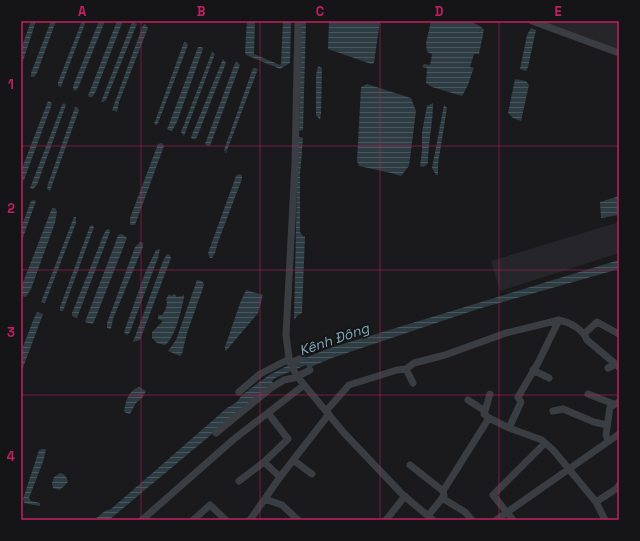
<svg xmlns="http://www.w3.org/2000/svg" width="640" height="541" font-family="'Space Grotesk',sans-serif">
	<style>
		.built { fill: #26262a }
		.water { fill: url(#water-rules) }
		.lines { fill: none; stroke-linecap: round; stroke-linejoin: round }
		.street { stroke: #3a3d42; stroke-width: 7 }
		.grid { fill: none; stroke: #c12060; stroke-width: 1; stroke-opacity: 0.55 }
		.labels { text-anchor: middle; stroke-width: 3.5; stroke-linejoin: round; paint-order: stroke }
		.water-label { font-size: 14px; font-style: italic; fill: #80aabb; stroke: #151518 }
		.neatline { fill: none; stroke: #c12060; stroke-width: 1.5 }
		.grid-label { font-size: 13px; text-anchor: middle; font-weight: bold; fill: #c12060 }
	</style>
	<defs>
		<pattern id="water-rules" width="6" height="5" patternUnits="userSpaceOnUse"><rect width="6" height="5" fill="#2e3d43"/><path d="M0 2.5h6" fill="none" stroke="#4a575c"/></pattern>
	</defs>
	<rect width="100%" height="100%" fill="#1a1a1d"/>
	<!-- built -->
	<path class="built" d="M537 21H619V51Z
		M619 222V253L500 291 491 261Z"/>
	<!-- water -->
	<path class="water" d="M31 21H36L22 64 21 49Z
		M51 21H56L37 73 34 77H31V73Z
		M82 21H86L61 87 58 86V82Z
		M99 21H105L78 88 75 91 73 89V86Z
		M117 21H123L95 93 92 97H89L88 94 89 93Z
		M247 21H255L254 54 280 65 281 64 283 21H291L290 63 280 69 246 55 245 52Z
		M301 21H306L303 130 300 131 299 130Z
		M329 21H380L374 63 371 64 328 49Z
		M431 21C448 21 473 16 484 30L479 54H474L470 67 474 68 473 70 468 85 462 96 432 87 426 83 427 68 422 67 424 64 430 65 432 54 427 52 426 43Z
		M132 22 137 24 106 100 103 102H101Z
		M145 24 148 28 119 102 117 112 112 110 143 25Z
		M531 28 536 30 528 67 526 71 520 69 527 35Z
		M184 42 187 43 188 45 158 123 157 125 154 124Z
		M198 47H202L203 49 177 122 172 131H170L167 129 168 127Z
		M212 52 215 54 184 136 181 132Z
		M223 59 226 63 197 137 195 139H192L191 137Z
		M237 62 240 65 210 146H208L205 144 235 63Z
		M318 66 322 68 321 113 320 120 316 115V75Z
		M253 68H256L258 69 226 153 224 150Z
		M515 79 526 81 529 85 521 121 513 118 508 113Z
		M367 84 411 98 416 111 409 166 401 176 391 173 359 166 357 161 361 87Z
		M48 101 51 102 52 104 24 180 21 181V171Z
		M64 103 66 105 37 185 33 189 30 188 62 105Z
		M433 103C433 123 428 143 428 163L424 167 420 166 422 150V132L427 106Z
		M444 105 447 108 438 164V175H436L432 168Z
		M75 107 78 108 79 110 50 191 47 189 48 184Z
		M298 137 303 138 300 175V232L303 236H305L302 313 298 315 294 320Z
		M162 143 164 146 135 225H130V218L158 144Z
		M239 174 242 175V179L218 242 215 253 212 258H210L208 253 236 176Z
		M616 197H619V215L601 218 600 202Z
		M34 200 36 201 21 243V228L31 201Z
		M52 208H55L57 211 55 223 31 289 26 297 22 296 21 289 22 285Z
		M74 217H76V223L45 303 41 302Z
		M92 225 94 227 63 311H60V307L90 226Z
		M109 229 110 232 77 318 72 316V313L103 236 106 230Z
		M122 234 127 238 94 322 92 324 85 322 116 241 118 235Z
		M140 242 143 243V247L113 319 111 329 107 328V323L135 247Z
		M160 249 158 258 130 332 127 335 124 332 145 273 156 250Z
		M167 254 170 255 171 258 140 340 133 342 163 261Z
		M619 260V269L478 309 332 358 308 368 306 365 275 378 272 381 273 383 109 520H94L105 511 111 509 227 408 237 402 242 395 269 375 295 362 330 348Z
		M197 280 202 281 204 284 203 288 187 333 182 354 180 356 168 351 176 340Z
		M246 290 263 295 258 313 226 351 225 350V347L240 303Z
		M169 294 172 296 173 294 176 295V297L183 296 184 294V297C182 308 175 339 165 345L157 343 152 338V332L163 321 158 319V315H162C166 309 168 305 166 299Z
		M37 312 43 314 21 373V352L34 318Z
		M139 387 146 391 143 397 136 403 130 414 126 413 124 411C126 400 129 390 139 387Z
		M42 449H46L44 459 29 498 31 501 40 503V506L24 503 23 499 39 450Z
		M60 473C65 474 67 477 68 482L60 490 53 488 52 483 54 477Z"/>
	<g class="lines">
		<!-- street -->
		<path class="street" d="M298 21 295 164 286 335 289 358 296 375 344 433 403 495 433 520
			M532 21 619 53
			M585 333 597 322 619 334
			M290 363 302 358
			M608 368 616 364
			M406 369 413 383
			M533 370 549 378
			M298 376 310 370
			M239 392 260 374 289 359
			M588 394 614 404
			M468 400 485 411 484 414 489 418
			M326 411 349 385 397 370 406 369 414 363 445 355 506 333 559 320C569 322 583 329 587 340L619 367
			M485 411 490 394
			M553 411 563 409 594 422 607 425
			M268 413 288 439 264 462 280 477
			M509 428 521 402 518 397 538 363 559 320
			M216 433 271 388 284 380 298 377
			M608 441 606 435 610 407 619 402
			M293 460 312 474
			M410 465 443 491
			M239 481 264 462
			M442 498 465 512 472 520
			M265 499 282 505 298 520
			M596 502 616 489 619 485
			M428 516 444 496 443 491 489 418 509 428 542 440 554 451 596 502 605 520
			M142 520 234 439 304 385
			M193 520 210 505 226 520
			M250 520 280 477 329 414
			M386 520 405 496
			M496 520 619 434
			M513 520 493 495 545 443"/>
	</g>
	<!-- grid -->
	<path class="grid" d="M141 21V520M260 21V520M380 21V520M499 21V520M21 146H619M21 270H619M21 395H619"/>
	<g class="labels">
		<!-- water labels -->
		<g class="water-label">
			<text transform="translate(334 339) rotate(-19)" y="5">Kênh Đông</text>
		</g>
	</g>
	<!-- border -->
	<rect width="640" height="541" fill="none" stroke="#151518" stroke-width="44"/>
	<rect x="22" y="22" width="596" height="497" class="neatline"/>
	<g class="grid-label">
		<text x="82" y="16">A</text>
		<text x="201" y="16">B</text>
		<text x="320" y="16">C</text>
		<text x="439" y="16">D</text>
		<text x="558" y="16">E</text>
		<text x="11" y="89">1</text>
		<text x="11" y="213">2</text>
		<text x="11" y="337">3</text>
		<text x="11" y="461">4</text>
	</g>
</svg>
